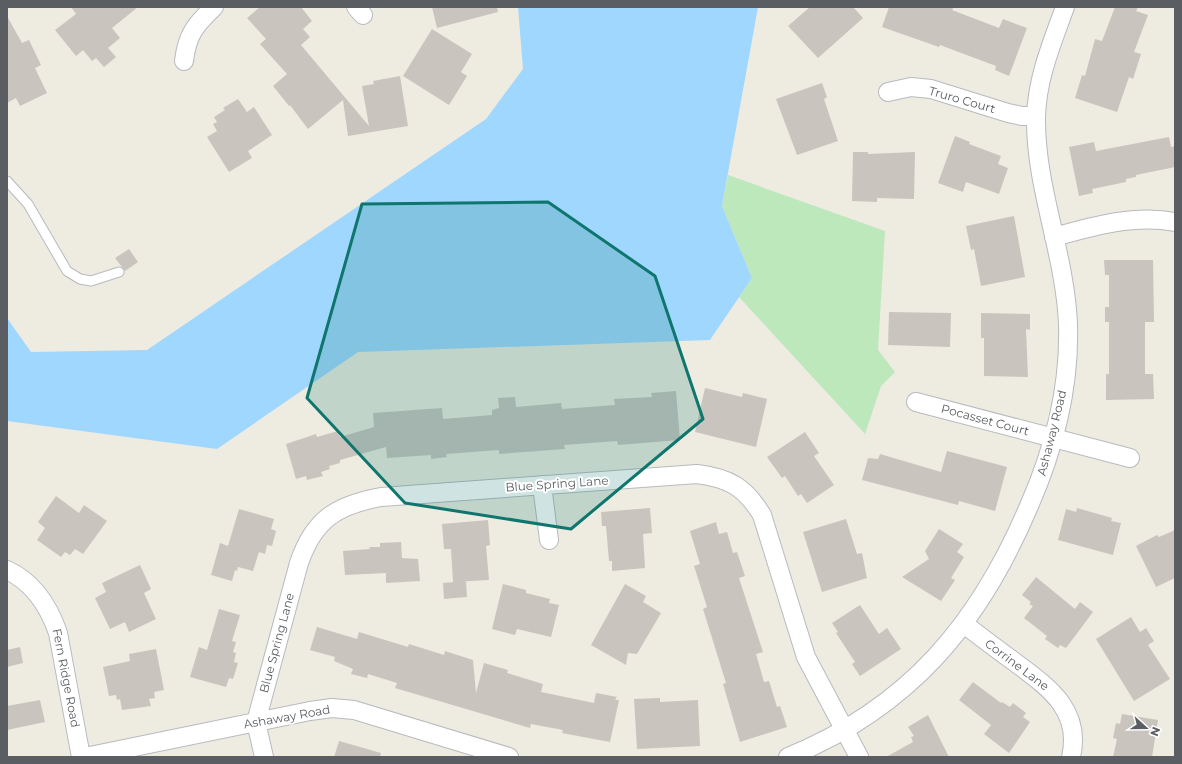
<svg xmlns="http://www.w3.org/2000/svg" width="1182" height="764" font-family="Montserrat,sans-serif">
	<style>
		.green { fill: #bce8bb }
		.water { fill: #a0d7ff }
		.building { fill: #c9c5be }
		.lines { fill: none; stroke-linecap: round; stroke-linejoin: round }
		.lane-casing { stroke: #b7babf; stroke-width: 11 }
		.street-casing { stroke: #b7babf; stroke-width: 20 }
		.lane { stroke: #fff; stroke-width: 9 }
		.street { stroke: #fff; stroke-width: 18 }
		.marked { fill: #0f766e; fill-opacity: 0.2; stroke: #0f766e; stroke-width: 3; stroke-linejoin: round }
		.labels { text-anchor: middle; stroke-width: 4; stroke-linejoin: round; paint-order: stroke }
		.street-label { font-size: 12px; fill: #5a5e63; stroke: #fff }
	</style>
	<rect width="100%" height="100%" fill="#eeebe1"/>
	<!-- green -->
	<path class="green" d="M728 175 885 231 878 350 895 372 881 386 865 434 739 297 752 278 722 206Z"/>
	<!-- water -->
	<path class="water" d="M518 7H758L722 206 752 278 710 340 358 352 217 449 7 421V318L31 352 147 350 486 119 523 69Z"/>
	<!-- building -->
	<path class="building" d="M71 7H138L112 28 120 38 108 48 116 57 104 67 96 58 92 61 83 50 76 56 55 30 76 14Z
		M260 7H301L312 21 303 29 310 37 301 45 369 126 362 86 374 84 373 81 400 76 408 126 348 136 343 100 308 129 290 105 289 106 273 86 287 74 260 44 266 39 247 18Z
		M432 7H497L498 12 437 28Z
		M810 7H853L863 18 818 58 788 26Z
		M889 7H954L952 10 999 28 1003 19 1027 28 1009 76 995 70 996 66 940 45 939 47 882 27Z
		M1115 7H1138L1136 11 1148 15 1134 52 1141 54 1133 79 1129 77 1117 112 1075 98 1082 75 1085 76 1095 39 1102 41Z
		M7 16 22 43 29 40 41 65 35 68 47 93 20 106 16 98 7 103Z
		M432 29 472 54 461 72 467 76 449 105 403 76Z
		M822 83 827 97 824 99 838 141 797 155 776 99Z
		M238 99 247 112 254 107 272 135 248 151 252 158 229 172 207 137 217 131 213 124 217 122 214 117 225 110 223 108Z
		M955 136 970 142 969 144 1001 156 998 164 1008 168 999 194 966 182 963 192 938 183Z
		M1169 137 1171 147 1175 146V167L1136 175V177L1126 179V182L1092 189 1093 193 1079 196 1069 147 1094 142 1096 151Z
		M853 152H868V154L915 152 914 199 877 198V202L852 201Z
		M1014 216 1025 277 981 286 974 249 971 250 966 226Z
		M129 249 138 262 125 271 115 258Z
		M1104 260H1153L1154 322H1145V374H1153L1154 399 1106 400V374H1109V322H1105V307H1109V275H1105Z
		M889 312 951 313 950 347 888 345Z
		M981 313 1030 314V330L1026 329 1028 377 984 376V338H981Z
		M705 388 742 397 743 393 767 399 756 447 695 432Z
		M676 391 680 440 618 445 617 441 564 445 565 449 499 454V450L446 454 447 457 431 459V455L387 458 386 447 340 460V463L329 466 330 469 321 472 323 476 307 480 306 476 296 479 286 444 316 434 317 437 338 431 340 437 374 427 373 413 442 408 443 419 492 415V410L499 408 498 398 515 397 516 407 561 403 562 409 615 405 614 399 652 397 651 393Z
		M805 432 819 453 814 456 834 485 807 503 801 494 798 496 785 476 782 478 767 457Z
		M947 451 1007 467 995 511 959 501 958 505 862 480 868 458 878 459 880 454 941 472Z
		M56 496 79 513 84 505 107 521 83 554 75 549 70 555 65 552 61 557 37 540 45 528 38 522Z
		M650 508 652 533 643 534 645 568 612 571V561H609L606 526H602L601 512Z
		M1077 508 1112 518 1111 521 1121 523 1113 555 1058 540 1066 509 1076 512Z
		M239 509 274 519 271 529 276 531 272 546 267 545 265 554 259 552 253 571 238 567 237 571 235 570 232 581 211 575 220 543 228 546Z
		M846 519 857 554 862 553 867 578 822 592 803 532Z
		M488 520 490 545 486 546 489 580 453 582 451 549H444L442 524Z
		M716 522 719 534 727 532 733 553 737 552 745 576 739 578 763 652 756 654 764 682 769 681 777 707 780 706 787 727 740 742 723 684 726 683 703 609 707 607 694 566 700 564 690 531Z
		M939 529 963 544 957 552 964 557 951 578 955 580 941 601 902 577 929 559 925 551Z
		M1175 530V578L1156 587 1136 546 1157 535 1159 537Z
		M401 542 402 558 418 559 420 581 386 583V573L345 575 343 551 370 549 369 547H380V543Z
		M140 565 151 589 144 593 156 619 129 632 125 622 110 629 95 598 106 592 102 583Z
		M1036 577 1075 609 1080 602 1093 612 1066 648 1060 645 1058 648 1045 639 1047 636 1024 618 1033 606 1029 604 1031 602 1022 595Z
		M466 581 467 597 444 599 443 583Z
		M503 584 526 590V593L550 599 549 603 559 605 551 637 517 629 515 635 492 629Z
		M625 584 646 596 643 602 661 613 637 654 628 653 626 665 591 645Z
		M860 605 879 634 887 628 901 649 860 676 852 664 855 662 836 633 838 632 832 623Z
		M219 609 240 615 232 641 236 642 233 652 236 653 234 662 238 663 233 679 229 678 226 687 190 677 199 647 207 650Z
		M1131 617 1140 632 1146 628 1154 641 1148 645 1170 679 1134 701 1096 639Z
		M317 627 357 639 359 632 408 647 409 644 444 655 445 651 473 660 476 693 484 663 508 670 507 673 543 684 541 692 594 703 596 693 617 697 615 700H619L610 742 562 733 563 730 531 724 530 728 395 688 397 683 368 674 367 678 351 674 353 669 334 661 335 657 310 650Z
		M20 647 23 663 7 667V650Z
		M156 649 164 690 154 692 155 698 149 699 151 706 122 710 120 699 117 700 116 695 109 696 103 667 130 661 129 654Z
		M973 682 1001 703 1002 702 1010 707 1013 703 1026 713 1023 717 1030 722 1009 753 984 734 991 725 959 700Z
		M660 698V702L698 700 700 746 637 749 634 699Z
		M40 700 45 722 7 730V706Z
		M1122 714 1158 720 1152 757H1113L1117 739 1113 738 1116 723 1120 724Z
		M928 715 949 757H886L913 742 911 737 914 736 908 727Z
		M339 741 381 753 380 757H334Z"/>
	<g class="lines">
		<defs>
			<path id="lane" d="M7 181 28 204 67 271 80 279 91 281 119 272"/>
			<path id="street" d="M356 7 363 15
				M184 61C187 35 195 25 214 7
				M888 92 911 87 931 89 1008 113 1022 116H1036
				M1054 237C1093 226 1135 214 1175 222
				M916 402 1130 458
				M542 485 549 540
				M7 570C33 582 49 607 58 633L81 757
				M964 624C981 637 998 650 1016 663 1048 687 1082 710 1071 757
				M85 757 310 711 332 708 354 710 509 757
				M264 757 256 722 299 563C314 519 337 505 381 497L697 474C729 478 745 487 762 515L806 657 859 757
				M788 757C909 708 979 624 1029 506 1054 449 1070 386 1068 324 1065 253 1035 187 1036 117 1037 78 1052 43 1065 7"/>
		</defs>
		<!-- lane casing -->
		<use href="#lane" class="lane-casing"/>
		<!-- street casing -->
		<use href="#street" class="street-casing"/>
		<!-- lane -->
		<use href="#lane" class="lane"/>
		<!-- street -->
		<use href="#street" class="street"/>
	</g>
	<!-- marked area -->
	<path class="marked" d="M548 202 655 276 703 419 571 529 405 503 307 398 362 204Z"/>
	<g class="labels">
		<!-- street labels -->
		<g class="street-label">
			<text transform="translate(962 100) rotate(16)" y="4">Truro Court</text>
			<text transform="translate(985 420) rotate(15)" y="4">Pocasset Court</text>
			<text transform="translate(1052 433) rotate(-76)" y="4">Ashaway Road</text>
			<text transform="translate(557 484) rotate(-4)" y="4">Blue Spring Lane</text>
			<text transform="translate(277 643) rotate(-75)" y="4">Blue Spring Lane</text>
			<text transform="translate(1017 665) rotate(37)" y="4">Corrine Lane</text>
			<text transform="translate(66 678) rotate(79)" y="4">Fern Ridge Road</text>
			<text transform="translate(287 717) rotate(-10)" y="4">Ashaway Road</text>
		</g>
	</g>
	<!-- border -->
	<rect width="1182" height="764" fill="none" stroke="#5a5e63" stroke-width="16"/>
	<!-- north arrow -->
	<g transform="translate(1146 728) rotate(111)" stroke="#ffffff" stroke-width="3" paint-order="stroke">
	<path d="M0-3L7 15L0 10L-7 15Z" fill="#5a5e63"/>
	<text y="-6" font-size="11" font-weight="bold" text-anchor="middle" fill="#5a5e63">N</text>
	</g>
</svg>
